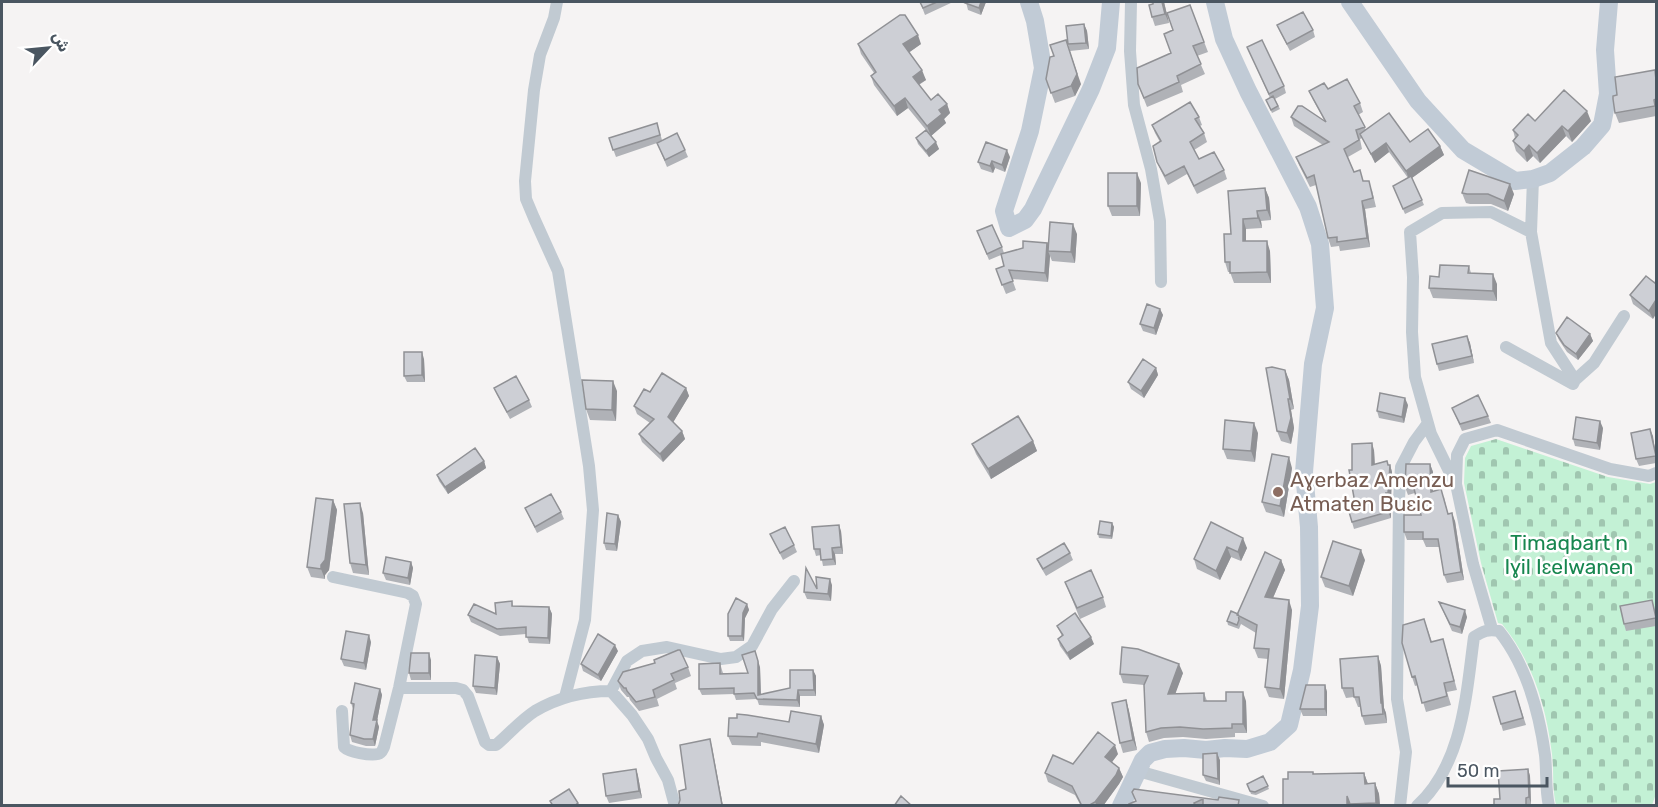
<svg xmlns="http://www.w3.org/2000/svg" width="1658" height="807" font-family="Rubik,Cairo,sans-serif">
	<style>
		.cemetery { fill: url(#cemetery-stones) }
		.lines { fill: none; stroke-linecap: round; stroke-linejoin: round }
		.street { stroke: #c1cad2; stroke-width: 12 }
		.secondary { stroke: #c1cbd6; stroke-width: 18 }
		.wall { fill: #b0b2b7 }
		.shaded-wall { fill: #909195 }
		.building { fill: #cdcfd5; stroke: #909195; stroke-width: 1.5 }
		.education-dot { fill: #8d6e63; stroke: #fff; stroke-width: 2 }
		.labels { text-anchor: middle; stroke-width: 5; stroke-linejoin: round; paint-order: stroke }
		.education-label { font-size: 21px; fill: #785e54; stroke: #fff; text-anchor: start }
		.park-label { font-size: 21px; fill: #17864f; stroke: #fff }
	</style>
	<defs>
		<pattern id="cemetery-stones" width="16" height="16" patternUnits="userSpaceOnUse" patternTransform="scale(1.5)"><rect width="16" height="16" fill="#c3f1d5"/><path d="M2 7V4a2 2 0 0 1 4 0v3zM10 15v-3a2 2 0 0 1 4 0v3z" fill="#a0c6b0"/></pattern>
	</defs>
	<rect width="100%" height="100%" fill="#f5f3f3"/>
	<!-- cemetery -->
	<path class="cemetery" d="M1496 439 1608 477 1650 484 1656 482V794L1652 805H1556C1552 788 1554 771 1552 754 1546 706 1533 662 1502 624L1498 623 1481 563 1464 483 1465 458 1471 446Z"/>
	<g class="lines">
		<!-- street -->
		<path class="street" d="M557 2 554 18 540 55 534 90 525 181 526 199 534 218 558 271 589 466 593 510 585 620 565 697
			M1131 2 1130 51 1134 105 1151 169 1160 221 1161 282
			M1533 179 1531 232 1551 343 1575 380 1594 363 1624 316
			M1506 347 1573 384 1575 380
			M1455 483 1431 434 1415 377 1412 332 1413 277 1410 232 1442 213 1491 212 1531 232
			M333 577 408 593 413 596 416 604 399 688 384 747C382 751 382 753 378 754 370 756 349 752 344 747L342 711
			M1492 629 1473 564 1456 484 1457 455 1465 439 1497 430 1610 469 1649 476 1656 473
			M399 688H456L463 690 468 696 485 742 489 745H496C509 734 521 720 535 711 559 697 584 691 611 691L632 715 648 739 656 758 668 780 675 806
			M611 691 627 661 642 651 667 647 721 659 736 657 752 646 772 609 794 581
			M1138 771 1263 806
			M1400 806 1406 752 1397 699 1399 499 1401 467 1414 442 1428 423
			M1417 806C1463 764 1466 695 1474 637 1483 631 1488 629 1499 631 1527 666 1539 711 1545 755 1547 772 1545 789 1549 806"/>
		<!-- secondary -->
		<path class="secondary" d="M1029 2 1035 21 1043 68 1030 131 1004 211 1009 228 1025 220 1033 209 1091 89 1107 48 1111 2
			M1350 2 1418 101 1463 150 1515 181 1533 179 1550 173 1583 147 1602 125 1608 94 1605 50 1609 2
			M1121 806 1143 760 1150 753 1165 749 1184 748 1206 750 1225 748 1247 749 1270 742 1289 725 1302 670 1310 606 1309 527 1304 472 1313 364 1325 308 1320 244 1308 207 1248 91 1224 39 1215 2"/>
	</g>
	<!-- wall -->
	<path class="wall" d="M920 2H953L925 15Z
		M966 2H986L981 15 968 10Z
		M1164 2 1169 23 1155 26 1152 17Z
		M1190 5 1208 52 1197 56 1205 74 1181 85 1183 92 1147 107 1138 84 1171 54 1173 30Z
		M1084 24 1087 31 1089 49 1070 51 1068 44Z
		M1277 25 1313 30 1315 37 1290 51 1280 32Z
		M858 44H921L909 52 926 80 919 85 931 100 947 104 950 113 944 119 946 123 931 136 939 149 929 157 918 144 916 138 926 130 908 108 897 116 874 85 871 76 874 73 861 54Z
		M1247 47 1284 86 1286 93 1275 99 1280 109 1272 113 1266 100 1270 98Z
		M1656 75V116L1619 123 1615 113 1617 95Z
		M1046 79 1081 84 1075 96 1055 103Z
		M1328 89 1360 103 1363 112 1358 115 1366 130 1410 142 1440 146 1444 155 1412 178 1424 205 1405 214 1393 186 1408 178 1389 152 1375 163 1362 138 1360 139 1362 149 1348 157 1354 172 1372 190 1376 207 1365 209 1370 247 1340 251 1339 246 1331 247 1328 238 1316 185 1310 187 1299 165 1296 157 1323 145 1294 126 1291 117 1324 120 1313 100 1309 91Z
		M1199 117 1202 125 1200 126 1204 133 1207 142 1194 150 1199 159 1224 170 1227 179 1197 194 1187 174 1168 185 1161 171 1157 162 1160 142 1155 133 1152 125Z
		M1535 121H1591L1572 142 1566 136 1540 163 1533 156 1527 162 1516 151 1513 141 1515 138 1513 130Z
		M657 123 662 140 685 150 688 157 667 167 657 143 616 157 609 138Z
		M1010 157 1005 172 995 168 993 173 981 169 978 162Z
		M1141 183 1140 216H1112L1108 206Z
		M1265 188 1269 198 1271 220 1261 221 1262 228 1246 229V241L1270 251 1271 283H1234L1230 272H1228L1225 262 1231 234Z
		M1462 193 1514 194 1508 211 1491 204H1470L1466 203Z
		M977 231 1002 247 1004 253 1047 243 1048 246 1077 234 1075 263 1052 261 1050 256 1048 282 1012 279 1016 290 1006 294 996 269 1004 266 1001 255 989 260Z
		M1469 266 1471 273 1497 284V301L1433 298 1429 288 1439 277Z
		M1646 276 1653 319 1633 304 1630 295Z
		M1160 309 1163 315 1156 335 1143 331 1140 324Z
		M1556 333 1590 334 1593 341 1578 360 1567 352 1559 340Z
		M1467 336 1470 343 1474 363 1439 371 1437 364Z
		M424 359 425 382H407L404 376Z
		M1156 368 1158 375 1144 398 1131 389 1128 382Z
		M1285 370 1289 380 1294 409 1291 410 1294 428 1291 444 1281 441 1277 431Z
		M494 388 529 400 532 407 510 419 497 395Z
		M686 388 689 396 673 422 682 431 685 439 663 462 642 442 639 434 650 423 637 414 634 406 650 392Z
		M617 391 616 421 590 420 586 409Z
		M1408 405 1404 423 1379 418 1377 411Z
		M1452 408 1488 416 1491 423 1462 431Z
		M1603 428 1600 450 1575 446 1573 439Z
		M1650 429 1656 453V463L1639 466 1636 459Z
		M1258 433 1255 462 1227 459 1223 449Z
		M1033 441 1037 451 991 479 976 454 972 444Z
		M1374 450 1375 464 1390 465 1392 472 1391 500H1389L1391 506V518L1354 529 1347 505 1355 503 1352 470Z
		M484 461 486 468 448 494 439 481 437 475Z
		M1430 464 1433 472V491L1444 497 1448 514 1455 521 1464 580 1447 583 1444 575 1439 547H1426L1423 540H1407L1404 532 1421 515 1415 493 1408 495 1405 487Z
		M1292 468 1284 517 1266 512 1262 502Z
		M333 500 337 510 329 570 325 575V579L311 577 307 567Z
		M525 508 561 512 564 519 537 533Z
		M363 513 369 575 353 573 350 563Z
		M618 515 621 522 617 551 606 550 604 543Z
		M1211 522 1247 548 1241 561 1231 557 1220 580 1197 569 1194 559Z
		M1112 523 1114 527 1112 539 1099 538 1098 534Z
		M841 531 843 554H835L836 565 823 566 821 555 816 556 814 549Z
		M770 534 794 545 797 552 783 560Z
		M1070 553 1073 560 1046 576 1040 566 1037 559Z
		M1281 560 1285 570 1273 598 1292 610 1284 699 1269 697 1265 687 1268 659 1258 658 1254 648 1256 633 1241 624 1239 629 1228 625 1227 621 1238 614Z
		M1365 560 1353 596 1325 587 1321 577Z
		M411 562 413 568 410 585 386 580 383 573Z
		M1065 582 1103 597 1106 607 1080 619Z
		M832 585 831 601 807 599 804 592Z
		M1652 600 1656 616V626L1626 631 1624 624Z
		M512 601 513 606 549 607 552 614 550 644 529 643 526 634 500 636 471 622 468 615 496 614Z
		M1439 602 1467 617 1462 634 1452 631Z
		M747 604 749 610 745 618 744 641H730L728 636Z
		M1424 619 1432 642 1446 649 1457 690 1447 692 1451 705 1426 712 1418 685 1415 686 1412 677Z
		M1057 626 1094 644 1070 660 1060 646 1058 639 1062 636Z
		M371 642 366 670 344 666 341 659Z
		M618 651 601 681 583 671 581 664Z
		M1378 656 1381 666 1384 708 1386 713 1387 723 1365 725 1362 716 1360 707H1358L1354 697 1346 698 1342 688Z
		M497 657 500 664 497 695 476 693 473 686Z
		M431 660V680H411L409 673Z
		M720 663 722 670 723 673H748L760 667 761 695 790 688 813 670 816 676V696H800V707L759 705 757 699 736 700 734 694 702 695 699 689Z
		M688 667 691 676 675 683 677 689 657 699 659 706 639 711 630 700 629 697H627L621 690 618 681Z
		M1183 673 1175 693H1204L1207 701H1246L1247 733H1235V737L1206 739 1183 737 1164 738 1149 742 1146 732 1144 685 1123 683 1120 674Z
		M1325 685 1327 692V716H1303L1300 709Z
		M380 689 382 695 377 721 379 727 375 746H366L352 742 350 735 353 709 351 703Z
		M1515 691 1526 725 1503 731 1501 724Z
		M1126 700 1129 711 1137 750 1123 753 1120 743Z
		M821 716 824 725 819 753 761 742V746L732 745 728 736Z
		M1118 754 1112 762 1119 768 1123 777 1119 784 1103 806H1081L1075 795 1048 782 1045 773 1073 764Z
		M1220 760V785L1206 781 1203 775Z
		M636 769 638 776 642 798 609 803 606 796Z
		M1528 769 1530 776 1531 804H1529V806H1494Z
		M1313 772 1314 774 1364 773 1368 784 1375 783 1379 794 1380 806H1283L1288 779Z
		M1263 776 1269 789 1256 795 1251 794 1247 784Z
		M1134 789 1241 806H1129L1136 801 1132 792Z"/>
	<!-- shaded-wall -->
	<path class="shaded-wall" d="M981 2H986L981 15 979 8Z
		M1162 2H1164L1169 23 1165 14Z
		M1084 24 1087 31 1089 49 1086 43Z
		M918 35 921 44 907 54 903 44Z
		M1066 40 1081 84 1075 96 1071 86Z
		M922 70 926 80 916 86 913 77Z
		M905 98 908 108 897 116 894 106Z
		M947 104 950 113 944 119 946 123 931 136 927 126 939 110Z
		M1587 111 1591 121 1572 142 1568 131Z
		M1562 126 1566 136 1540 163 1537 153Z
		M936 142 939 149 929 157 926 151Z
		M1386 143 1389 152 1375 163 1371 154Z
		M1529 145 1533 156 1527 162 1524 151Z
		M1440 146 1444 155 1409 180 1406 171Z
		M1007 150 1010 157 1005 172 1002 165Z
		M992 161 995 168 993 173 990 166Z
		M1137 173 1141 183 1140 216 1137 206Z
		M1510 184 1514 194 1508 211 1504 201Z
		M1265 188 1269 198 1271 220 1267 210Z
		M1362 201 1365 209 1370 247 1367 238Z
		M1257 211 1261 221 1262 228 1258 218Z
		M1243 219 1246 229V251L1243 241Z
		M1073 224 1077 234 1075 263 1071 252Z
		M1267 241 1270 251 1271 283 1267 272Z
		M1047 243 1050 251H1048L1050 256 1048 282 1045 273Z
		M1493 274 1497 284V301L1493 291Z
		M1656 300V314L1653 319 1649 311Z
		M1160 309 1163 315 1156 335 1154 328Z
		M1590 334 1593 341 1578 360 1576 354Z
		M1467 336 1470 343 1474 363 1472 356Z
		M422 352 424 359 425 382 422 375Z
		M1156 368 1158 375 1144 398 1141 391Z
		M1285 370 1289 380 1294 409 1290 399Z
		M613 381 617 391 616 421 612 410Z
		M686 388 689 396 671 426 668 417Z
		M1405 398 1408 405 1404 423 1402 417Z
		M1288 399 1291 410 1294 428 1291 444 1287 433Z
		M1600 421 1603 428 1600 450 1597 443Z
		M1254 423 1258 433 1255 462 1251 451Z
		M1650 429 1653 436 1656 457V456Z
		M682 431 685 439 663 462 660 454Z
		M1033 441 1037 451 991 479 988 469Z
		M1372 443 1374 450 1375 472 1372 465Z
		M1289 457 1292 468 1284 517 1280 506Z
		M484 461 486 468 448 494 445 487Z
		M1430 464 1433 472V500L1431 492Z
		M1390 465 1392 472 1391 500 1388 493Z
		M1386 493 1391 506V518L1388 512Z
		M333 500 337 510 329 570 325 575V579L321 569V565Z
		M360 503 363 513 369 575 366 565Z
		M1452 513 1455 521 1464 580 1461 572Z
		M618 515 621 522 617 551 615 544Z
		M1112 523 1114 527 1112 539 1111 536Z
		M839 525 841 531 843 554 841 547Z
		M1243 538 1247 548 1241 561 1238 552Z
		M1227 547 1231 557 1220 580 1216 571Z
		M832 548 835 554 836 565 833 559Z
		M1361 550 1365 560 1353 596 1349 586Z
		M1281 560 1285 570 1269 607 1265 597Z
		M411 562 413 568 410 585 408 578Z
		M830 579 832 585 831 601 828 594Z
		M1289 600 1292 610 1284 699 1280 689Z
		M747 604 749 610 745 618 744 641 742 636 743 613Z
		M549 607 552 614 550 644 548 638Z
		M1465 610 1467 617 1462 634 1460 627Z
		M369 635 371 642 366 670 364 663Z
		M1091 637 1094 644 1070 660 1067 653Z
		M615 645 618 651 601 681 598 675Z
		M755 651 760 667 761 699 758 695Z
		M429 653 431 660V680L429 673Z
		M1378 656 1381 666 1384 708 1386 713 1387 723 1381 703Z
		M497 657 500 664 497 695 495 688Z
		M1179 664 1183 673 1172 703 1168 694Z
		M813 670 816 676V696L814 690Z
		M1325 685 1327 692V716L1325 709Z
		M380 689 382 695 377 721 379 727 375 746 373 739V720Z
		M798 690 800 696V707L797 700Z
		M1243 692 1246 701 1247 733 1243 724Z
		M1126 700 1129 711 1137 750 1133 740Z
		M821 716 824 725 819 753 816 744Z
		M710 739 712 747 723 806H722Z
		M1115 745 1118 754 1109 766 1105 757Z
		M1217 753 1220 760V785L1218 779Z
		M1119 768 1123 777 1119 784 1103 806H1097L1095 802Z
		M636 769 638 776 642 798 639 791Z
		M1528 769 1530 776 1531 804 1529 797Z
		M1364 773 1368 784H1365Z
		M1375 783 1379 794 1380 806H1377L1376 803Z
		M1347 796 1350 804V806H1347Z"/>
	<!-- building -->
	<path class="building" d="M920 2H937L923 8Z
		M966 2H981L979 8 965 3Z
		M1153 2H1162L1165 14 1152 17 1149 5 1153 4Z
		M1190 5 1204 42 1193 46 1201 64 1177 76 1179 82 1144 98 1138 84 1137 68 1171 53 1164 34 1173 30 1167 13Z
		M1303 12 1313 30 1287 44 1277 25Z
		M900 15H905L918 35 903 44 922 70 913 77 931 100 938 94 947 104 939 110 942 114 927 126 905 98 894 106 871 76 876 72 858 44Z
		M1084 24 1086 43 1068 44 1066 26Z
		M1066 40 1077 74 1071 86 1051 93 1046 79 1050 57 1054 56 1050 45Z
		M1262 40 1284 86 1269 94 1247 47Z
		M1655 70 1656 80V99L1654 100 1655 106 1615 113 1613 99V96L1617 95 1615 77Z
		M1347 79 1360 103 1354 106 1365 127 1356 130 1359 140 1344 149 1354 172 1360 170 1363 181H1369L1373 198 1362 201 1367 238 1337 242V237L1328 238 1314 175 1307 178 1296 157 1329 142 1291 117 1298 106H1302L1326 122 1309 91 1324 83 1328 89Z
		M1564 90 1587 111 1568 131 1562 126 1537 153 1529 145 1524 151 1513 141 1518 135 1513 130 1528 114 1535 121Z
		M1273 96 1278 106 1271 110 1266 100Z
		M1190 102 1199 117 1195 119 1204 133 1190 142 1199 159 1214 152 1224 170 1194 186 1184 166 1165 176 1157 162 1153 146 1161 141 1152 125Z
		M1389 113 1410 142 1428 129 1440 146 1406 171 1386 143 1371 154 1360 134Z
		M657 123 660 135 613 150 609 138Z
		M926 130 936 142 926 151 916 138Z
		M677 133 685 150 665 160 657 143Z
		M986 142 1007 150 1002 165 992 161 990 166 978 162Z
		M1469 170 1510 184 1504 201 1488 194H1467L1462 193Z
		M1108 173H1137V206H1108Z
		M1411 176 1422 200 1403 209 1393 186Z
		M1265 188 1267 210 1257 211 1258 218 1243 219V241H1267V272L1230 273V262H1225L1224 234H1231L1228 191Z
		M1050 222 1073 224 1071 252 1048 251Z
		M992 225 1002 247 987 254 977 231Z
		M1023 241 1047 243 1045 273 1009 270 1013 281 1002 285 996 269 1004 266 1001 254 1023 248Z
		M1440 265 1469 266 1468 273 1493 274V291L1429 288 1430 276 1439 277Z
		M1646 276 1655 283 1656 281V300L1649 311 1630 295Z
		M1147 304 1160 309 1154 328 1140 324Z
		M1567 317 1590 334 1576 354 1564 345 1556 333Z
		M1467 336 1472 356 1437 364 1432 344Z
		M404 352H422V375L404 376Z
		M1143 359 1156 368 1141 391 1128 382Z
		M1272 367 1285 370 1290 399H1288L1291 418 1287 433 1277 431 1266 368Z
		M662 373 686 388 668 417 682 431 660 454 639 434 654 419 634 406 644 389 650 392Z
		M516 376 529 400 507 412 494 388Z
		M582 380 613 381 612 410 586 409Z
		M1380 393 1405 398 1402 417 1377 411Z
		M1478 395 1488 416 1460 424 1452 408Z
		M1018 416 1033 441 988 469 972 444Z
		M1576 417 1600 421 1597 443 1573 439Z
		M1225 420 1254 423 1251 451 1223 449Z
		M1650 429 1656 456 1636 459 1631 433Z
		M1372 443V465L1387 461 1388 465H1390L1388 493H1386L1388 499V512L1352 522 1347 505 1355 503 1349 470H1352V444Z
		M475 448 484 461 445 487 437 475Z
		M1272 454 1289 457 1280 506 1262 502Z
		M1406 464H1430L1431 492 1441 489 1448 514 1452 513 1461 572 1444 575 1438 539H1423V532H1404V515H1421L1413 485 1405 487Z
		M551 494 561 512 535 527 525 508Z
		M316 498 333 500 325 560 321 565V569L307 567Z
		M360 503 366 565 350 563 344 504Z
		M607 513 618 515 615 544 604 543Z
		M1100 521 1112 523 1111 536 1098 534Z
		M1211 522 1243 538 1238 552 1227 547 1216 571 1194 559Z
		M839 525 841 547 832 548 833 559 821 560 820 549H814L812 527Z
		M785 527 794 545 780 553 770 534Z
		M1333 541 1361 550 1349 586 1321 577Z
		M1064 543 1070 553 1043 569 1037 559Z
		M1265 552 1281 560 1265 597 1289 600 1280 689 1265 687 1269 649 1254 648 1257 625 1237 615Z
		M386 557 411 562 408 578 383 573Z
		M806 568 817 589 816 577 830 579 828 594 804 592Z
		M1091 570 1103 597 1077 608 1065 582Z
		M736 598 747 604 743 613 742 636H728V614Z
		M1652 600 1656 618 1624 624 1620 606Z
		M512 601V606L549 607 548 638 526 637V627L497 629 468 615 474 604 496 614 495 603Z
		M1439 602 1465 610 1460 627 1450 624Z
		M1231 611 1238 614 1239 620 1237 625 1227 621Z
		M1075 613 1091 637 1067 653 1058 639 1063 635 1057 626Z
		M1424 619 1431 642 1443 639 1454 681 1444 683 1447 696 1422 703 1415 676 1412 677 1402 643 1403 625Z
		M346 631 369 635 364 663 341 659Z
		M598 634 615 645 598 675 581 664Z
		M1122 647 1138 649 1179 664 1168 694 1204 693V701H1226V692H1243V724H1232V728L1203 729 1180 727 1161 728 1146 732 1144 685 1148 676 1120 674Z
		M678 650H680L688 667 671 674 674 680 653 690 655 697 636 702 627 691 626 688H624L618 681 623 672 655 663 654 660Z
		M755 651 758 661V695L790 688V670H813L814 690H798L797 700 757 699 754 693 734 694V688L699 689V664L720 663V674L748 673 742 655Z
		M411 653H429V673H409Z
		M475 655 497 657 495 688 473 686Z
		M1378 656 1381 703H1382L1383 714 1362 716 1359 697H1354L1353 688H1342L1340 659Z
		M355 683 380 689 373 720H377L373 739H364L350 735 354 704 351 703Z
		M1306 685H1325V709H1300Z
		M1515 691 1523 718 1501 724 1493 697Z
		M1126 700 1133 740 1120 743 1112 703Z
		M791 711 821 716 816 744 758 733 757 737 728 736 729 718H737V714L747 715 789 722Z
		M1098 732 1115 745 1105 757 1119 768 1116 775 1095 802 1088 806H1082L1072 786 1045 773 1053 755 1073 764Z
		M710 739 722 805 725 806H678L680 800 679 791 686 789 680 745Z
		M1217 753 1218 779 1203 775V754Z
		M636 769 639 791 606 796 603 774Z
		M1528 769 1529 797 1526 798V806H1494V799H1500L1498 771Z
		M1288 772H1313V774L1364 773 1365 784 1375 783 1376 803 1350 804 1347 796V806H1283V779H1288Z
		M1263 776 1268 786 1255 792 1250 791 1247 784Z
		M569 789 578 803 574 806H553L550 801Z
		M1134 789 1218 800 1219 797 1239 800 1238 806H1203V799L1194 803 1196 806H1191V805L1130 806 1129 804 1136 801 1132 792Z
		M901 796 912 806H894Z"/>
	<!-- markers -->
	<circle class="education-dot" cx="1278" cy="492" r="6"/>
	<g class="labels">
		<!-- education labels -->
		<g class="education-label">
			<text x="1290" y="487">Aɣerbaz Amenzu<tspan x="1290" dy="24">Atmaten Buɛic</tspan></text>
		</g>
		<!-- park labels -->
		<g class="park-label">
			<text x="1569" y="550">Timaqbart n<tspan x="1569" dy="24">Iɣil Iɛelwanen</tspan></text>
		</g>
	</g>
	<!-- border -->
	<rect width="1658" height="807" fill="none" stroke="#4a5661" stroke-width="6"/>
	<!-- north arrow -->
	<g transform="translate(48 48) rotate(64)" stroke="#ffffff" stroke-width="4.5" paint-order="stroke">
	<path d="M0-4.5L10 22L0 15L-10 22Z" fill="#4a5661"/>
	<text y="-9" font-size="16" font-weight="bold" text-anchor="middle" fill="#4a5661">ش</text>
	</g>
	<!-- scale -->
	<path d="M1448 777v9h99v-9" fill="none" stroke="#4a5661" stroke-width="3"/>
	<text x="1457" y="777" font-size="18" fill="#4a5661" stroke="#ffffff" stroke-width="4.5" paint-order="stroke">50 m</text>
</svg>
